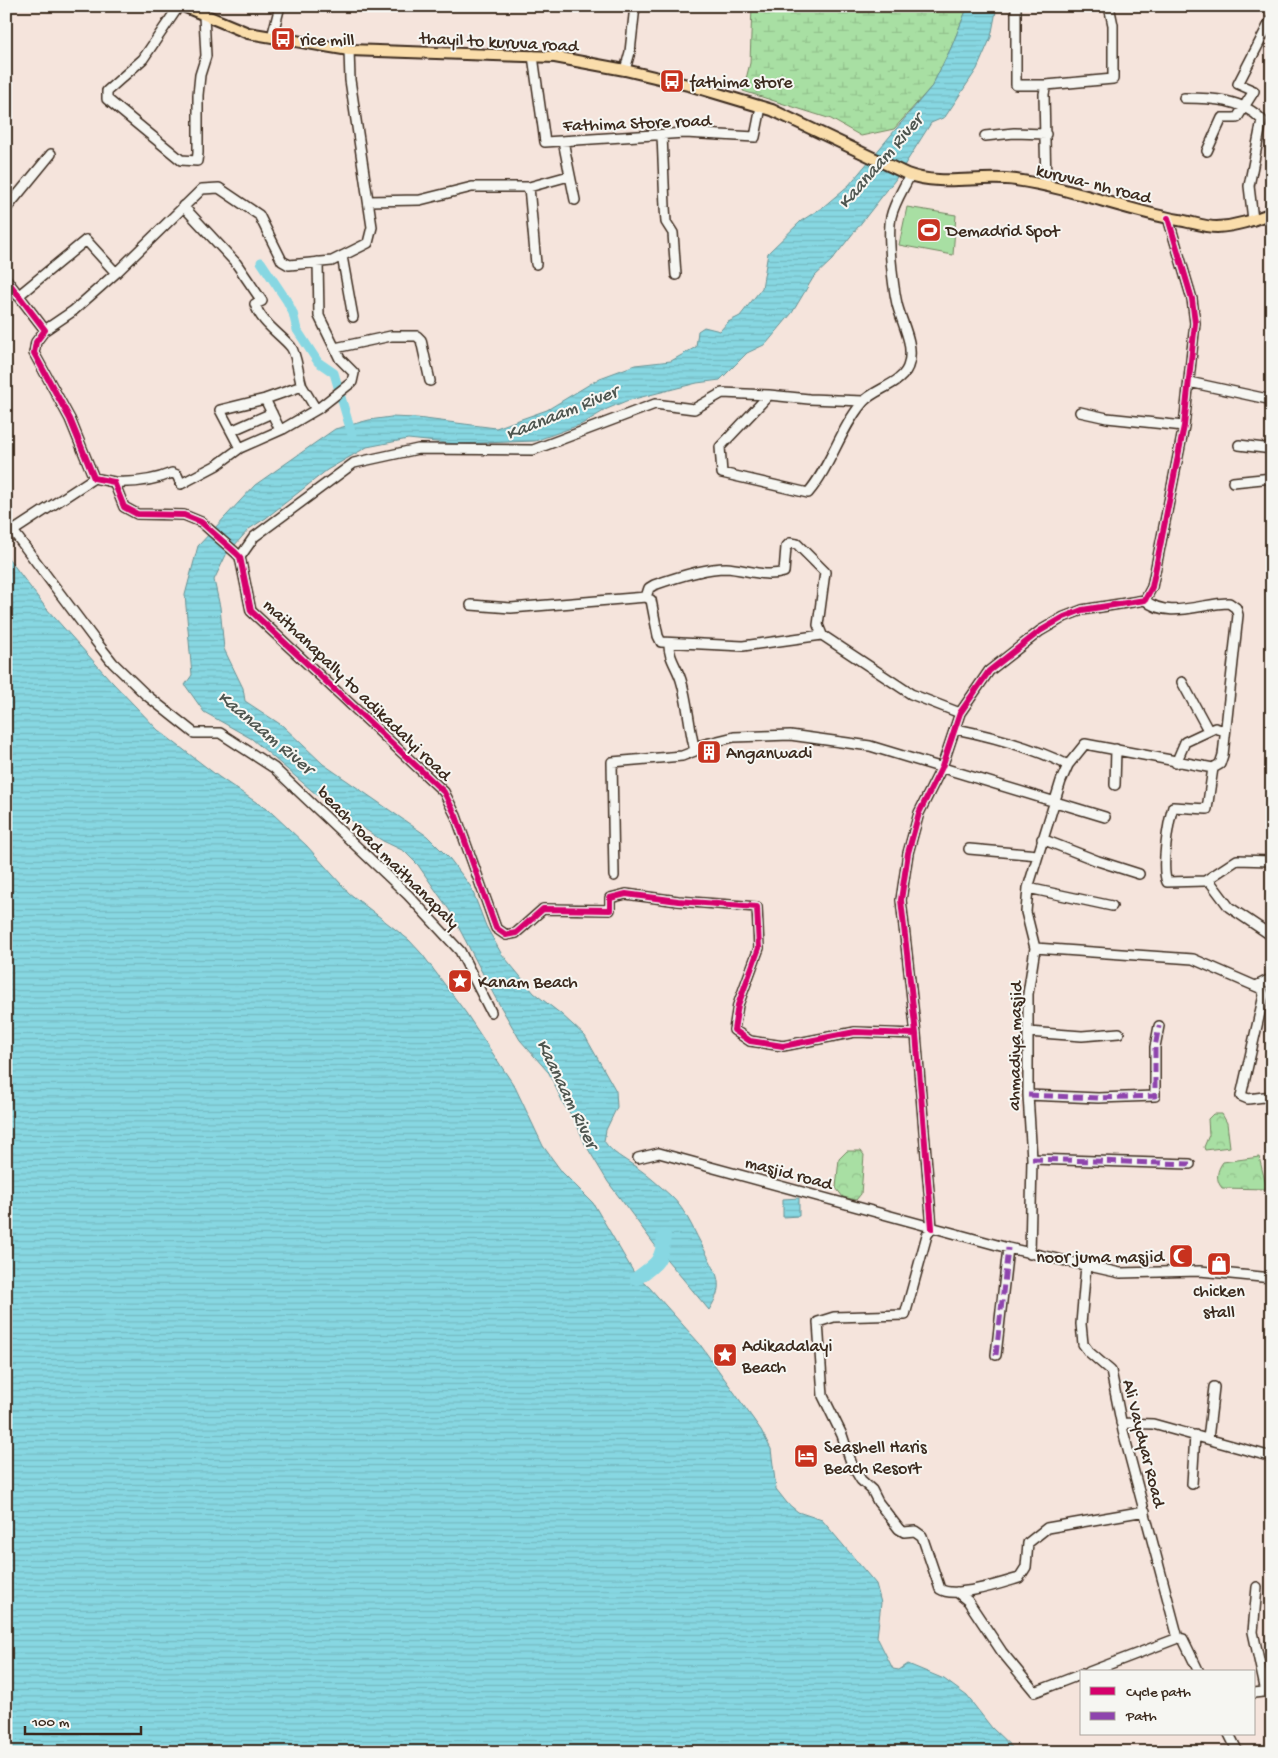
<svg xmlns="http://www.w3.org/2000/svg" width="1278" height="1758" font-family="'Gochi Hand',sans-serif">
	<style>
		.forest { fill: url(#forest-crowns); stroke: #728460 }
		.wetland { fill: url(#wetland-marsh); stroke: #728460 }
		.pitch { fill: #a8dfa3; stroke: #728460 }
		.water { fill: url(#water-rules); stroke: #699294 }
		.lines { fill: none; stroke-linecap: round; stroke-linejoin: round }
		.canal { stroke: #87d7e2; stroke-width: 9 }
		.river { stroke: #87d7e2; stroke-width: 14 }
		.minor-casing { stroke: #3b2a1e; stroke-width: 12 }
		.major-casing { stroke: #3b2a1e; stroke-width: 14 }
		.minor { stroke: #f6f6f2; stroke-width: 9 }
		.major { stroke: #faddab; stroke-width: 10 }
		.quiet { stroke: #8e44ad; stroke-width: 5; stroke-dasharray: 10 5; stroke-linecap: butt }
		.cycleway-casing { stroke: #f6f6f2; stroke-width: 9 }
		.cycleway { stroke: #d6006c; stroke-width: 6 }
		.labels { text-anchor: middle; stroke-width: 4; stroke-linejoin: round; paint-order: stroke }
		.poi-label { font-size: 18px; fill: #3b2a1e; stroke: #f6f6f2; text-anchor: start }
		.street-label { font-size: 18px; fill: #3b2a1e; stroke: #f6f6f2 }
		.water-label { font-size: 19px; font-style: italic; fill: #4e554f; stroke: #f6f6f2 }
	</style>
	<defs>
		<pattern id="forest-crowns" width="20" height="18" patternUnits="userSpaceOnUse" patternTransform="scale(1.25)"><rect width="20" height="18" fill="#a8dfa3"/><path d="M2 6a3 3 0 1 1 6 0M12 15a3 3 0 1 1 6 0" fill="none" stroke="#92c08c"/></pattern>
		<pattern id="wetland-marsh" width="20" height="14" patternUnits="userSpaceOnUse" patternTransform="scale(1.25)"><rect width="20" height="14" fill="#a8dfa3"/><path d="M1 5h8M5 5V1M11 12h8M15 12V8" fill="none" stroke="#92c08c"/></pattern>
		<pattern id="water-rules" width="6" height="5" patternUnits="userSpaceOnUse" patternTransform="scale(1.25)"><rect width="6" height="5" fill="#87d7e2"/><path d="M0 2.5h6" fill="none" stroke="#75b9c1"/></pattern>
	</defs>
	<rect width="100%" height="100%" fill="#f5e4dc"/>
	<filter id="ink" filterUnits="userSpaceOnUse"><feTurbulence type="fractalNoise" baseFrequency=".02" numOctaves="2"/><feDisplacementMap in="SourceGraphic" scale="10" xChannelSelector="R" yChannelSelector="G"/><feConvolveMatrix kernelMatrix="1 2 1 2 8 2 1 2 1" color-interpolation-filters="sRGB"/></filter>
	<g filter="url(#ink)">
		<!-- forest -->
		<path class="forest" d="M1213 1114H1222L1227 1123 1230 1147 1205 1150 1204 1147 1209 1135 1208 1119Z
			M847 1151H861L864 1155 861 1194 856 1200 843 1197 836 1188 839 1159Z
			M1259 1157 1267 1189 1222 1188C1215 1180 1217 1170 1223 1162Z"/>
		<!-- wetland -->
		<path class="wetland" d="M752 6H968L951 48 932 86 894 129 861 136 831 119 743 91 750 63Z"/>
		<!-- pitch -->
		<path class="pitch" d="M907 207 956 215 953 255 899 245Z"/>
		<!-- water -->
		<path class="water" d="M968 6H997L991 37 977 69 945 117 931 123 895 180 832 260 813 278 792 313 766 344 747 353 720 380 697 383 626 401 607 409 582 424 535 441 456 444 408 439 367 447 327 470 266 518 249 529 226 555 214 580 220 607 224 649 243 688 245 701 283 726 323 764 427 836 450 859 471 887 486 926 501 953 534 993 561 1014 585 1036 616 1091 617 1107 606 1130 604 1141C613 1154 623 1158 636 1167 647 1174 661 1187 671 1196 687 1211 694 1232 705 1251 718 1276 725 1285 709 1310L657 1248 608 1182 585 1144 575 1120 564 1105 549 1073 520 1040 495 997 450 911 418 865 404 851 383 841 332 808 252 739 204 712 185 685 192 675 185 595 198 546 255 485 335 429 369 420 391 417 417 418 496 428 547 410 600 378 635 365 671 361 696 347 698 331 704 327 720 331 728 322 740 316 762 288 768 253 801 221 823 207 849 185 932 86 951 48Z
			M6 555 46 608 112 682 158 730 219 777 272 813 307 846 349 893 409 940 422 954 466 1013 515 1087 543 1146 562 1172 593 1203 637 1278 649 1287 699 1343 761 1430 771 1449 776 1489 787 1503 798 1512 822 1520 876 1584 881 1603 877 1637 893 1669 899 1670 908 1664 944 1679 967 1696 992 1728 1017 1752H6Z
			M799 1198V1216L783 1217V1199Z"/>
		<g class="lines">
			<!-- canal -->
			<path class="canal" d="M261 262 287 301 293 313 297 330 318 362 334 373 352 435"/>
			<!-- river -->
			<path class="river" d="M637 1278C657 1264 662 1261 664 1236"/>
			<defs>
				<path id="minor" d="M179 6 143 59 107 91V99L181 160 197 161 198 153V95L200 75 206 56 204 16
					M1016 6V85H1046
					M272 37 280 6
					M533 56 545 142 685 133 755 137 761 107
					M625 70 630 52 635 6
					M1184 98C1211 98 1243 99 1262 120L1249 186 1253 220
					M662 135 665 207 666 222 673 233 676 275
					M985 136 1014 133 1046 134
					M563 141 575 200
					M1207 151 1222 118H1237L1254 91 1238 84 1272 18
					M1046 185 1044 94 1046 85 1113 79V25L1109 6
					M529 187 536 264
					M368 201 420 200 472 187H529L569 176
					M183 206 236 263 262 301 255 304C261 323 279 333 291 347 297 355 298 375 302 386
					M6 209 51 154
					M342 256 353 317
					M6 279 45 330 36 342 34 353 70 419 94 478 114 482 124 507 137 514 184 515 201 522 236 553 240 557 251 611 444 792 456 816 496 928 506 935 516 933 543 909 610 910V898L626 894 678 901 757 907 759 948 738 1005 734 1030 750 1041 783 1046 855 1032 916 1034
					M18 296 86 240 116 273
					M45 330 73 311 116 273 202 189 219 188 259 215 282 261 289 265 332 261 368 243 372 227 350 80 349 50
					M335 348 391 336H417L421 340 430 381
					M1189 382 1272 400
					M769 395 809 399 864 401
					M265 399 280 430
					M1080 412 1107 418 1184 426
					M231 431 272 413
					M1239 445 1272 449
					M240 448 283 429 319 408
					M94 478 13 531 94 639 113 663 145 694 194 733H220L274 768 408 895 460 951 491 1012
					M114 482C135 483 153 481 172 473L177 475 181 484 217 465 240 448 220 410 265 399 302 386 314 406 319 408 352 382 354 373 340 359 319 316 318 262
					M1233 482 1272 478
					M240 557 254 537 354 463 418 449 533 450 655 404 694 409 722 393 769 395 720 447 722 473 808 493C831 466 840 429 863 402 875 388 905 384 909 363 914 343 902 324 897 304 893 286 887 235 891 217 894 203 904 188 910 175
					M646 597 649 588 654 585C674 578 705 568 726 568 745 569 765 578 784 572L786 547 790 543 797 544 825 572 818 625 822 635
					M1145 600C1167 620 1202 603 1229 603L1236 608 1238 615 1223 755 1220 764 1213 768 1207 809 1173 807C1168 823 1161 868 1167 882L1205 881 1237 860 1272 861
					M471 605 511 608 646 597 651 600 658 636 661 642 743 646 822 635 911 694 960 713
					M669 643C668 657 677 667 681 680 688 702 689 728 695 751
					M1182 682 1208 730
					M956 729C995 737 1032 747 1068 765
					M1176 763 1185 742 1215 728 1225 731
					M1115 785 1116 749
					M1042 839 1098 861 1139 874
					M969 849 1038 855
					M614 876 612 762 682 756 695 751 701 745 734 737 790 735 870 746 1105 817
					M1208 879 1229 907 1272 936
					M1028 888 1112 906
					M1035 948 1193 959 1262 989 1264 995 1241 1096 1248 1099 1272 1096
					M1256 986 1272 978
					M1028 1032 1082 1036 1119 1033
					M1028 1095 1098 1098 1155 1096V1047L1159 1026
					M638 1158 659 1153 1008 1248 1120 1273 1200 1271 1272 1278
					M1032 1159 1190 1164
					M932 1228 916 1034 901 900 908 853 919 813 942 767 960 713 989 671 1040 631 1064 617 1082 610 1145 600 1152 587 1184 426 1195 323 1192 299 1168 218
					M932 1228 927 1235 905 1315 834 1317 818 1322 823 1396 842 1435 852 1465 861 1480 872 1490 878 1502 899 1529 904 1532 915 1531 922 1536 940 1589C955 1599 1002 1583 1019 1578L1026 1567 1028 1543 1047 1528 1145 1511
					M1030 1254 1032 1159 1028 1095V994L1035 948 1026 912 1028 888 1061 781 1068 765 1085 744 1213 768
					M1086 1265 1081 1324 1083 1344 1089 1352 1111 1371 1123 1431 1178 1638
					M996 1355 1008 1248
					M1121 1423 1153 1424 1272 1457
					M1208 1439 1214 1387
					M1192 1484 1195 1435
					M1257 1587 1253 1632 1266 1692
					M957 1592 968 1601 1002 1652 1035 1692 1082 1674
					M1178 1638 1183 1639 1199 1672
					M1089 1672 1178 1638
					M1254 1693 1272 1691
					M1229 1734 1238 1752"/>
				<path id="major" d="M183 6 248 33 349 50 555 57 625 70 692 86 772 110 907 174C942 187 979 175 1016 180 1072 188 1124 210 1179 220 1191 222 1205 227 1217 227 1237 226 1253 220 1272 213"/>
			</defs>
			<!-- minor casing -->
			<use href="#minor" class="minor-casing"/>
			<!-- major casing -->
			<use href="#major" class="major-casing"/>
			<!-- minor -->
			<use href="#minor" class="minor"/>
			<!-- major -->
			<use href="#major" class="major"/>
			<!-- quiet -->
			<path class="quiet" d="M1028 1095 1098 1098 1155 1096V1047L1159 1026
				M1032 1159 1190 1164
				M996 1355 1008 1248"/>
			<defs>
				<path id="cycleway" d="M6 279 45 330 36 342 34 353 70 419 94 478 114 482 124 507 137 514 184 515 201 522 236 553 240 557 251 611 444 792 456 816 496 928 506 935 516 933 543 909 610 910V898L626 894 678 901 757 907 759 948 738 1005 734 1030 750 1041 783 1046 855 1032 916 1034
					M932 1228 916 1034 901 900 908 853 919 813 942 767 960 713 989 671 1040 631 1064 617 1082 610 1145 600 1152 587 1184 426 1195 323 1192 299 1168 218"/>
			</defs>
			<!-- cycleway casing -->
			<use href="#cycleway" class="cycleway-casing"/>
			<!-- cycleway -->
			<use href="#cycleway" class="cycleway"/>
		</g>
	</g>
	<!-- icons -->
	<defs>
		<symbol id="bus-square" viewBox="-11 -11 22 22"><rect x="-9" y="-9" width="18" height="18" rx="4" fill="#c8321e" stroke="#f6f6f2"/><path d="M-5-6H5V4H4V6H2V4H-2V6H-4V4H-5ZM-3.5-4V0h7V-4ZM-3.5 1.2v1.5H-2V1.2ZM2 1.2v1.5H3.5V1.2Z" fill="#fff"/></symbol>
		<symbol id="stadium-square" viewBox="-11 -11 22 22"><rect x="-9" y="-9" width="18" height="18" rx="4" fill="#c8321e" stroke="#f6f6f2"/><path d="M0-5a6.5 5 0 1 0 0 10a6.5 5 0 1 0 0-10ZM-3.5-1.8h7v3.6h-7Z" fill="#fff"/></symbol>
		<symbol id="building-square" viewBox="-11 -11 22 22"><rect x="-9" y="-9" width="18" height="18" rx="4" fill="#c8321e" stroke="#f6f6f2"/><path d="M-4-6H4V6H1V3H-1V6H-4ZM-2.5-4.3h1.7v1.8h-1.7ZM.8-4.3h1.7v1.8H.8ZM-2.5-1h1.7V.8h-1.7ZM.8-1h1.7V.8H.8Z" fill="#fff"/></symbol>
		<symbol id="sight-square" viewBox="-11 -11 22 22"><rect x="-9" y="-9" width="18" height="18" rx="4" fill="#c8321e" stroke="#f6f6f2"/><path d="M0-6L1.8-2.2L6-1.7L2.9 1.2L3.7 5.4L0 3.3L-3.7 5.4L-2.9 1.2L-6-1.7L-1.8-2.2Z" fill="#fff"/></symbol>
		<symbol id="mosque-square" viewBox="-11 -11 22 22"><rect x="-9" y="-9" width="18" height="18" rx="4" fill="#c8321e" stroke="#f6f6f2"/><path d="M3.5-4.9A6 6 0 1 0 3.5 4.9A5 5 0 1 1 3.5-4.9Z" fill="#fff"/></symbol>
		<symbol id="shop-square" viewBox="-11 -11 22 22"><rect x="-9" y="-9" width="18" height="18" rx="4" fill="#c8321e" stroke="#f6f6f2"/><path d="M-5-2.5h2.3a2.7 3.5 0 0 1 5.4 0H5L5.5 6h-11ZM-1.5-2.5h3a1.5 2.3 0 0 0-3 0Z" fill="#fff"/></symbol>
		<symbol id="hotel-square" viewBox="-11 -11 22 22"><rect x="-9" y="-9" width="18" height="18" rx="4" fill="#c8321e" stroke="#f6f6f2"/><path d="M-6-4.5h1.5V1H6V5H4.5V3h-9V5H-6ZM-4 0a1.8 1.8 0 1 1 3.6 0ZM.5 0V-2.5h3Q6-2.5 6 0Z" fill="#fff"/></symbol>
	</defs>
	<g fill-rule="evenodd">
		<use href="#bus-square" x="269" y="25" width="28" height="28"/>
		<use href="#bus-square" x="658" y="67" width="28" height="28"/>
		<use href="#stadium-square" x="915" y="216" width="28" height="28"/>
		<use href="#building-square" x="695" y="738" width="28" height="28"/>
		<use href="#sight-square" x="446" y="967" width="28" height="28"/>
		<use href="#mosque-square" x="1167" y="1242" width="28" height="28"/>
		<use href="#shop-square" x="1205" y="1250" width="28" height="28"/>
		<use href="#sight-square" x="711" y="1341" width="28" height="28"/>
		<use href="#hotel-square" x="792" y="1442" width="28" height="28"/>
	</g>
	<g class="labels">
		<!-- poi labels -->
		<g class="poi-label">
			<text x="300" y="45">rice mill</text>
			<text x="690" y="87">fathima store</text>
			<text x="946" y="236">Demadrid Spot</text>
			<text x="726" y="758">Anganwadi</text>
			<text x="478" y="987">Kanam Beach</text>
			<text x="1164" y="1262" text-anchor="end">noor juma masjid</text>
			<text x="1219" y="1296" text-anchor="middle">chicken<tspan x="1219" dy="21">stall</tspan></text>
			<text x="742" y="1351">Adikadalayi<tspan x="742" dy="21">Beach</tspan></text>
			<text x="824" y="1452">Seashell Haris<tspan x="824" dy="21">Beach Resort</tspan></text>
		</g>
		<!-- street labels -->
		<g class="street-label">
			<text transform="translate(499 41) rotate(3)" y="6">thayil to kuruva road</text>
			<text transform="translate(637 122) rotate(-2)" y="6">Fathima Store road</text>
			<text transform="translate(1094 183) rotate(14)" y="6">kuruva- nh road</text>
			<text transform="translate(358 689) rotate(44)" y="6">maithanapally to adikadalyi road</text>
			<text transform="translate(389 857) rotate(45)" y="6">beach road maithanapaly</text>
			<text transform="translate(1014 1046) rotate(-89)" y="6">ahmadiya masjid</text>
			<text transform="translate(789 1172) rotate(15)" y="6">masjid road</text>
			<text transform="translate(1145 1443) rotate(76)" y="6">Ali Vaydyar Road</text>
		</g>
		<!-- water labels -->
		<g class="water-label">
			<text transform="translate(879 160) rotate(-49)" y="7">Kaanaam River</text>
			<text transform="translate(561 411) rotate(-22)" y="7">Kaanaam River</text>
			<text transform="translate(267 731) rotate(40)" y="7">Kaanaam River</text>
			<text transform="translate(569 1093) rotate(64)" y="7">Kaanaam River</text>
		</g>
	</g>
	<!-- margin -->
	<rect width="1278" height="1758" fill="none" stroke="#f6f6f2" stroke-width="25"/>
	<rect x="12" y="12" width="1253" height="1733" fill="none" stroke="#3b2a1e" stroke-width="2" filter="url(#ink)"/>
	<!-- legend -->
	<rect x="1080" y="1670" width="175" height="65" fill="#f6f6f2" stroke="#aba49d"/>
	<rect x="1090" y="1687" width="25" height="8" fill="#d6006c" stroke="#aba49d"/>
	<text x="1126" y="1696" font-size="15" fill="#3b2a1e">Cycle path</text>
	<rect x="1090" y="1712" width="25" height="8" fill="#8e44ad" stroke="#aba49d"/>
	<text x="1126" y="1720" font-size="15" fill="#3b2a1e">Path</text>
	<!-- scale -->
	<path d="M25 1726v8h116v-8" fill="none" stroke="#3b2a1e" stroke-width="2.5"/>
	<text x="32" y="1726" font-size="15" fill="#3b2a1e" stroke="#f6f6f2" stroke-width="4" paint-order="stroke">100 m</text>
</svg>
